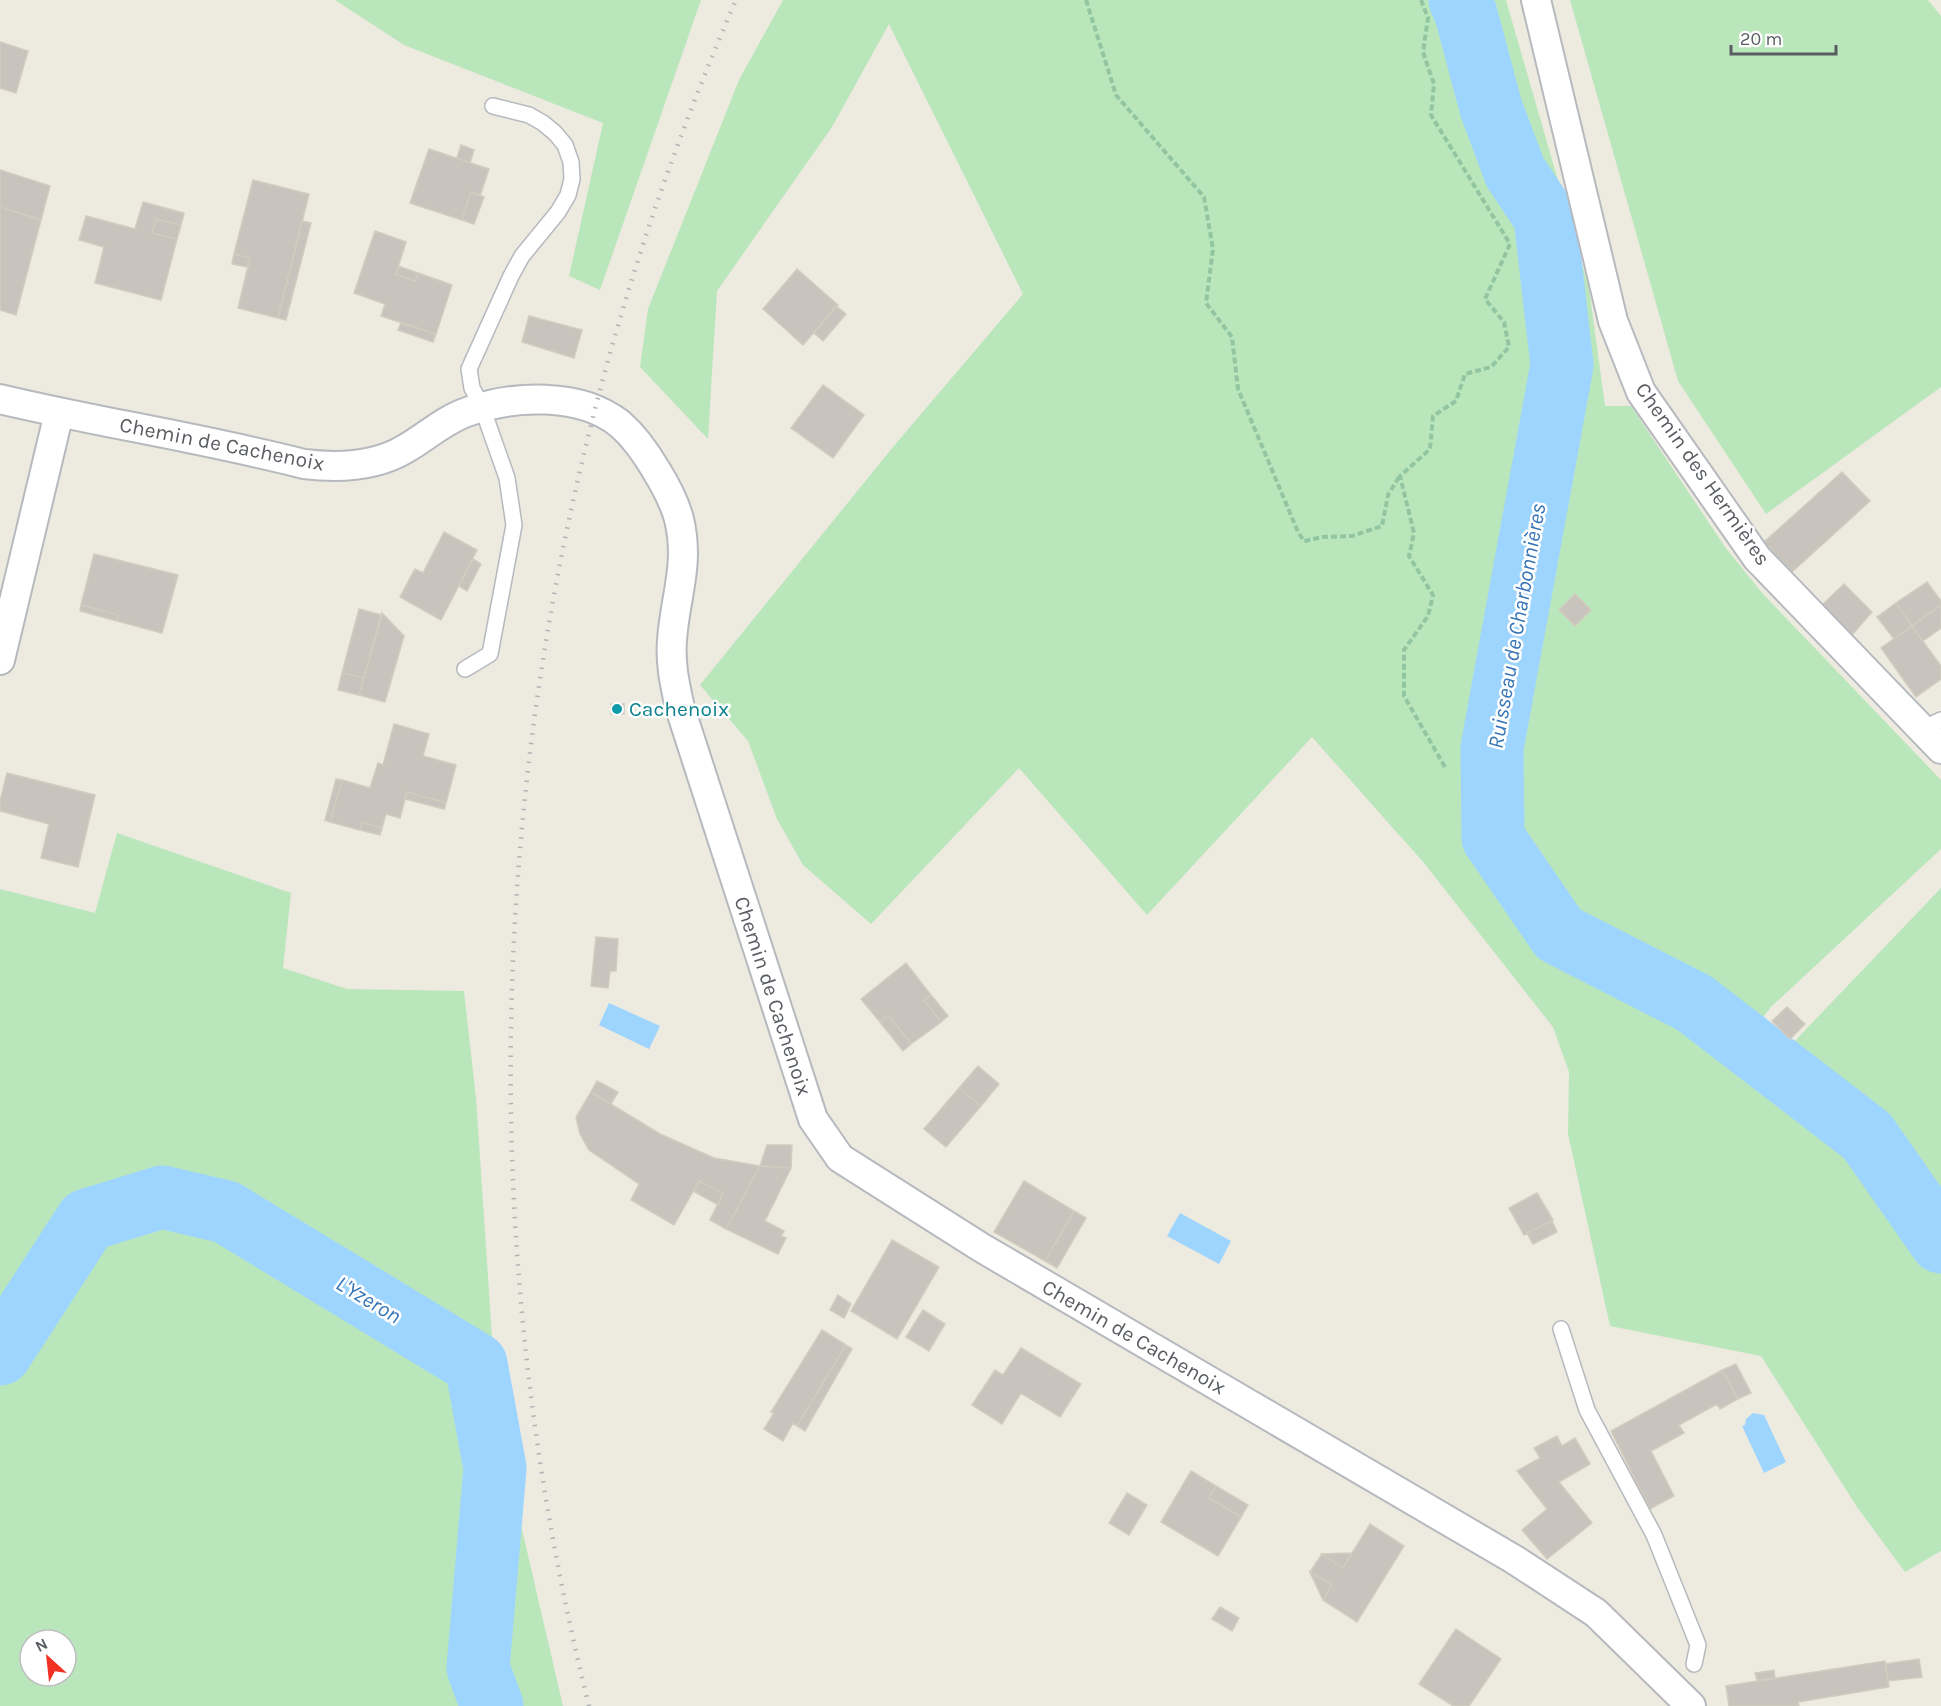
<svg xmlns="http://www.w3.org/2000/svg" width="1941" height="1706" font-family="Karla,sans-serif">
	<style>
		.green { fill: #bae6bb; fill-rule: evenodd }
		.water { fill: #9ed5ff }
		.lines { fill: none; stroke-linecap: round; stroke-linejoin: round }
		.river { stroke: #9ed5ff; stroke-width: 63 }
		.building { fill: #c8c4bd; stroke: #d2ccbe; stroke-width: 1.5 }
		.service-casing { stroke: #b6b9be; stroke-width: 18 }
		.minor-casing { stroke: #b6b9be; stroke-width: 32 }
		.path { stroke: #92c5a1; stroke-width: 4; stroke-dasharray: 6 3; stroke-linecap: butt }
		.service { stroke: #fff; stroke-width: 15 }
		.minor { stroke: #fff; stroke-width: 28 }
		.rail { stroke: #b2b3b3; stroke-width: 4.5; stroke-dasharray: 1.5 8; stroke-linecap: butt }
		.culture-dot { fill: #0f9aa8; stroke: #fff; stroke-width: 2 }
		.labels { text-anchor: middle; stroke-width: 5; stroke-linejoin: round; paint-order: stroke }
		.street-label { font-size: 21px; fill: #595d62; stroke: #fff }
		.culture-label { font-size: 21px; fill: #0d838f; stroke: #fff; text-anchor: start }
		.water-label { font-size: 22px; font-style: italic; fill: #3775b6; stroke: #fff }
	</style>
	<rect width="100%" height="100%" fill="#edeae0"/>
	<!-- green -->
	<path class="green" d="M335 0H701L600 290 569 276 603 123 404 45Z
		M783 0H1506L1589 288 1605 406H1631L1725 547 1763 594 1941 780V849L1772 1006 1763 1017 1790 1046 1941 888V1551L1905 1572 1857 1507 1761 1356 1610 1326 1568 1134 1569 1072 1553 1027 1424 863 1312 737 1147 915 1019 768 871 924 803 865 777 819 748 741 700 685 893 447 1023 294 889 24 832 127 717 291 708 439 640 367 648 309 739 80Z
		M1570 0H1928L1941 16V387L1766 514 1678 381Z
		M117 833 291 893 283 968 347 989 464 991 476 1098 498 1426 563 1706H0V889L95 913ZM30 1640H66V1676H30Z"/>
	<!-- water -->
	<path class="water" d="M609 1003 660 1026 649 1049 599 1025Z
		M1180 1213 1231 1241 1219 1264 1167 1236Z
		M1753 1413 1764 1415 1786 1462 1764 1473 1742 1426 1745 1425 1746 1419Z"/>
	<g class="lines">
		<!-- river -->
		<path class="river" d="M1460 0 1466 14 1491 108 1515 172 1545 217 1562 365 1492 748 1493 838 1559 934 1694 1003 1867 1136 1941 1242
			M0 1354 87 1220 162 1197 226 1212 476 1364 495 1468 478 1668 492 1706"/>
	</g>
	<!-- building -->
	<path class="building" d="M0 42 28 51 16 93 0 88Z
		M461 145 474 150 470 163 457 158Z
		M429 149 489 169 480 196 471 192 462 220 410 203Z
		M0 170 50 186 41 220 0 207Z
		M253 180 309 194 278 318 238 308 250 258 234 254Z
		M471 192 484 197 474 224 462 220Z
		M143 202 184 213 181 225 156 219 152 233 177 239 161 300 95 283 104 247 79 240 86 216 135 229Z
		M0 207 41 220 16 315 0 310Z
		M156 219 181 225 177 239 152 233Z
		M302 221 311 223 286 320 278 318Z
		M375 231 406 242 396 274 415 281 418 273 452 285 436 334 381 316 385 304 354 293Z
		M234 254 250 258 247 267 232 264Z
		M398 266 418 273 415 281 396 274Z
		M797 269 838 305 803 345 763 309Z
		M836 306 846 314 823 341 814 333Z
		M529 316 582 330 574 358 522 342Z
		M401 323 436 334 433 342 398 330Z
		M823 385 864 415 833 458 791 428Z
		M1842 472 1870 501 1792 572 1764 542Z
		M444 532 477 550 441 620 400 597 415 569 423 573Z
		M94 554 178 575 162 633 117 621 118 615 81 605Z
		M473 559 481 564 467 591 459 586Z
		M1927 582 1941 601V605L1912 626 1896 603Z
		M1844 584 1872 612 1852 635 1822 605Z
		M1575 594 1591 610 1575 626 1559 610Z
		M1896 603 1912 626 1894 639 1877 617Z
		M81 605 118 615 117 621 80 611Z
		M1941 605V628L1923 641 1912 626Z
		M359 609 382 615 364 678 342 673Z
		M382 613 404 636 385 702 359 695Z
		M1912 626 1941 666V679L1916 697 1881 648Z
		M342 673 364 678 359 695 338 690Z
		M611 704H624V714H611Z
		M394 724 429 734 423 756 456 765 446 803 407 792 400 818 386 814 382 828 362 822 360 830 330 822 342 780 370 788 378 763 383 765Z
		M7 773 95 795 78 867 41 858 49 824 0 811V801Z
		M336 779 342 780 330 822 325 820Z
		M407 792 446 803 444 809 405 799Z
		M362 822 382 828 380 835 360 830Z
		M596 937 618 939 616 971H610L608 988 591 986Z
		M906 963 931 995 924 1000 941 1022 911 1044 888 1015 880 1022 861 999Z
		M931 995 948 1016 941 1022 924 1000Z
		M1787 1007 1805 1024 1790 1039 1772 1021Z
		M888 1015 911 1044 903 1051 880 1022Z
		M978 1066 999 1084 981 1106 959 1088Z
		M597 1081 618 1092 611 1104 591 1092Z
		M959 1088 981 1106 946 1147 924 1129Z
		M591 1092 660 1134 714 1158 760 1166 726 1229 710 1220 723 1193 699 1181 674 1225 631 1200 639 1184 589 1150 580 1134 576 1117Z
		M767 1145H792L791 1168 760 1166Z
		M760 1166 791 1168 765 1221 784 1231 781 1236 786 1238 778 1254 726 1229Z
		M699 1181 723 1193 718 1205 693 1191Z
		M1024 1181 1074 1211 1045 1261 994 1232Z
		M1537 1193 1553 1220 1524 1235 1509 1208Z
		M1074 1211 1086 1218 1057 1268 1045 1261Z
		M1552 1221 1557 1232 1533 1244 1527 1233Z
		M892 1240 939 1267 897 1339 851 1311Z
		M838 1295 851 1304 844 1318 830 1310Z
		M923 1310 945 1324 929 1351 906 1337Z
		M822 1330 846 1345 797 1426 793 1423 783 1441 764 1429 774 1413 771 1412Z
		M846 1345 852 1349 805 1431 797 1426Z
		M1021 1348 1081 1384 1060 1417 1021 1393 1002 1424 972 1405 995 1370 1003 1375Z
		M1736 1364 1751 1393 1738 1399 1722 1370Z
		M1722 1370 1738 1399 1720 1409 1717 1404 1679 1425 1684 1433 1651 1451 1674 1496 1650 1509 1611 1431Z
		M1557 1436 1562 1446 1575 1438 1590 1464 1559 1482 1592 1523 1547 1559 1522 1530 1547 1509 1517 1471 1540 1458 1534 1448Z
		M1191 1471 1216 1486 1209 1498 1241 1517 1218 1556 1161 1522Z
		M1216 1486 1248 1505 1241 1517 1209 1498Z
		M1127 1493 1147 1505 1129 1535 1109 1523Z
		M1370 1524 1404 1546 1357 1622 1323 1600 1332 1585 1310 1572 1322 1554 1343 1568Z
		M1352 1553 1343 1568 1322 1554Z
		M1310 1572 1332 1585 1323 1600Z
		M1220 1607 1239 1618 1232 1631 1212 1619Z
		M1456 1629 1501 1659 1469 1706H1453L1419 1684Z
		M1919 1659 1922 1677 1888 1681 1885 1664Z
		M1885 1661 1889 1687 1798 1702 1799 1706H1729L1726 1686Z
		M1774 1670 1775 1678 1757 1680 1755 1673Z"/>
	<g class="lines">
		<defs>
			<path id="service" d="M465 669 490 654 514 525 507 478 482 407 472 388 469 369 511 276 522 256 558 212 568 195 572 179 571 162 565 145 555 133 543 123 529 115 493 106
				M1922 729 1941 720
				M1561 1329 1587 1410 1654 1535 1698 1645 1694 1664"/>
			<path id="minor" d="M1536 0 1613 321 1641 392 1757 558 1941 749
				M0 399C101 423 203 438 304 464 337 468 375 467 405 449 426 437 444 420 467 412 513 395 580 392 620 424 635 437 646 453 656 470 666 486 674 501 679 519 690 565 675 596 672 640 670 664 675 685 680 708L813 1119 840 1158 982 1248 1515 1560 1596 1613 1691 1706
				M0 660 59 413"/>
		</defs>
		<!-- service casing -->
		<use href="#service" class="service-casing"/>
		<!-- minor casing -->
		<use href="#minor" class="minor-casing"/>
		<!-- path -->
		<path class="path" d="M1086 0 1116 95 1204 197 1213 249 1206 303 1232 337 1238 389 1298 532 1304 541 1323 537 1352 536 1382 526 1388 495 1399 477
			M1421 0 1428 18 1423 52 1434 84 1431 115 1510 244 1485 299 1504 322 1509 347 1491 367 1465 374 1456 401 1433 416 1430 449 1400 476 1414 533 1409 556 1433 595 1428 616 1404 650V696L1445 767"/>
		<!-- service -->
		<use href="#service" class="service"/>
		<!-- minor -->
		<use href="#minor" class="minor"/>
		<!-- rail -->
		<path class="rail" d="M589 1706C446 1134 501 540 736 0"/>
	</g>
	<!-- markers -->
	<circle class="culture-dot" cx="617" cy="709" r="6"/>
	<g class="labels">
		<!-- street labels -->
		<g class="street-label">
			<text transform="translate(222 444) rotate(11)" y="7">Chemin de Cachenoix</text>
			<text transform="translate(1703 474) rotate(55)" y="7">Chemin des Hermières</text>
			<text transform="translate(773 996) rotate(72)" y="7">Chemin de Cachenoix</text>
			<text transform="translate(1134 1337) rotate(30)" y="7">Chemin de Cachenoix</text>
		</g>
		<!-- culture labels -->
		<g class="culture-label">
			<text x="629" y="716">Cachenoix</text>
		</g>
		<!-- water labels -->
		<g class="water-label">
			<text transform="translate(1516 626) rotate(-80)" y="8">Ruisseau de Charbonnières</text>
			<text transform="translate(369 1299) rotate(31)" y="8">L'Yzeron</text>
		</g>
	</g>
	<!-- north arrow -->
	<g transform="translate(48 1658) rotate(333)"><circle r="28" fill="#ffffff" stroke="#bdbec0" stroke-width="1.5"/>
	<path d="M0-4.5L10 22L0 15L-10 22Z" fill="#f13222"/>
	<text y="-9" font-size="16" font-weight="bold" text-anchor="middle" fill="#595d62">N</text>
	</g>
	<!-- scale -->
	<path d="M1731 45v9h105v-9" fill="none" stroke="#595d62" stroke-width="3"/>
	<text x="1740" y="45" font-size="18" fill="#595d62" stroke="#ffffff" stroke-width="4.5" paint-order="stroke">20 m</text>
</svg>
